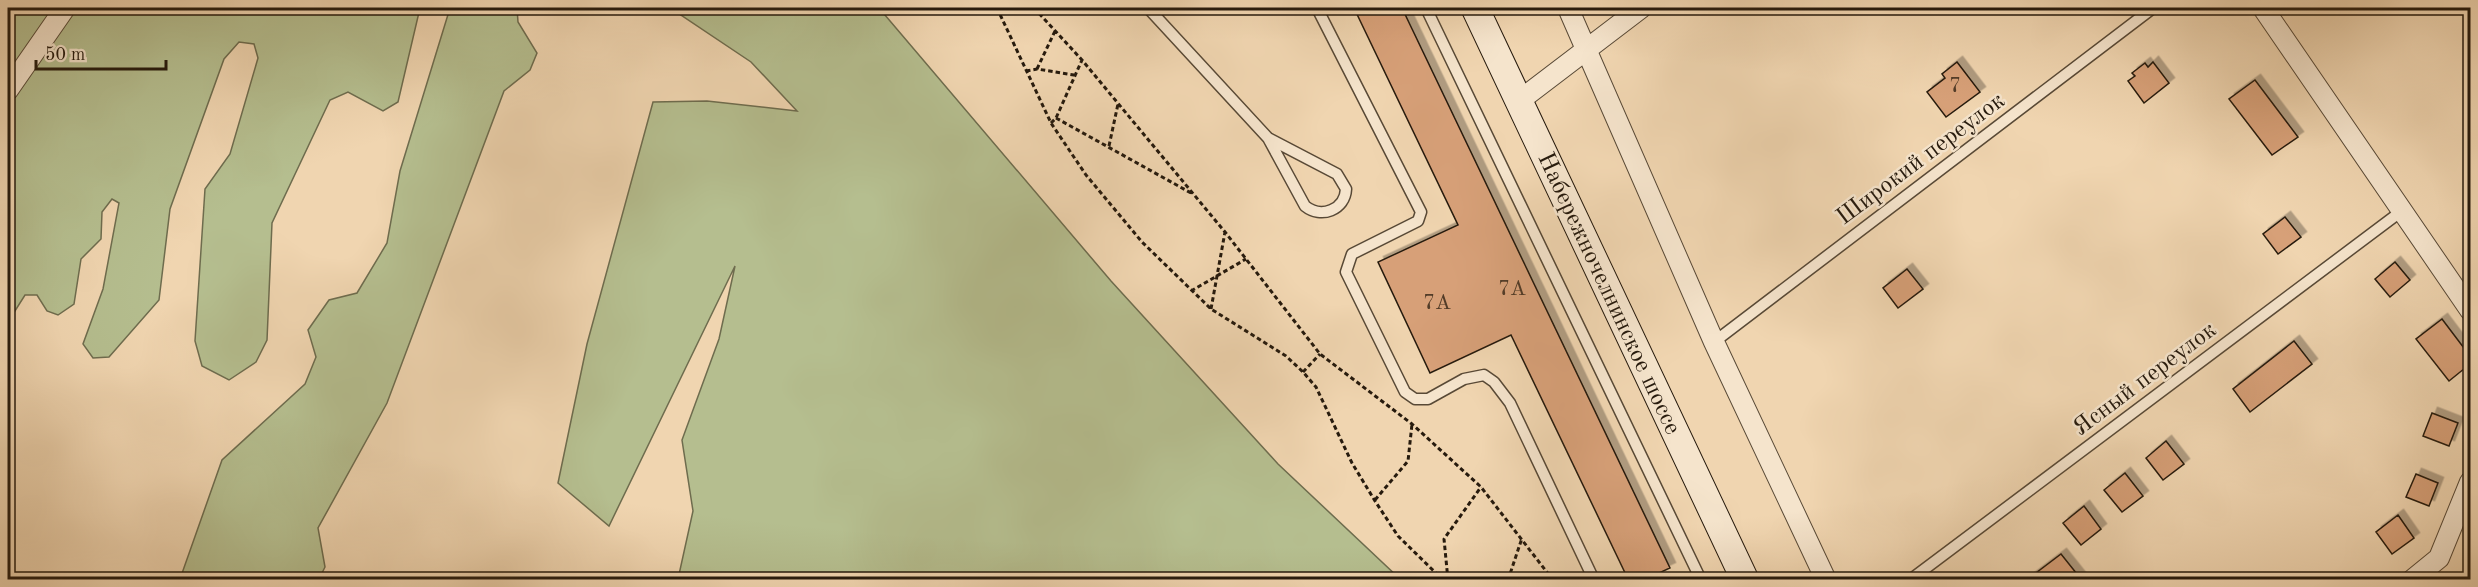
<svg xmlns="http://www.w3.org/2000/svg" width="2478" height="587" font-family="'Old Standard TT',serif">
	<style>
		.green { fill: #b5be8f; stroke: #6e6c4e; stroke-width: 1.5 }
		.building { fill: #d7a078; stroke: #261a0d; stroke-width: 1.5; filter: url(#shadow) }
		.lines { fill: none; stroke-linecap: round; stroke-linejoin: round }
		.service-casing { stroke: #584936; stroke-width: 13 }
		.minor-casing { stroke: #584936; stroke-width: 22 }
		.secondary-casing { stroke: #261a0d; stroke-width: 29 }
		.path { stroke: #261a0d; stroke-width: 3; stroke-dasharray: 4.5 3; stroke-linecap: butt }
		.service { stroke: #f5e4cc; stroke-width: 10 }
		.minor { stroke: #f5e4cc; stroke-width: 20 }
		.secondary { stroke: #f5e4cc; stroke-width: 27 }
		.labels { text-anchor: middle; stroke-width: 5; stroke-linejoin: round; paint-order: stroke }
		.number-label { font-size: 21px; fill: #523c28 }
		.street-label { font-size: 24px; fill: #261a0d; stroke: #f5e4cc }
	</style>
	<defs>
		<filter id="shadow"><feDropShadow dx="5.5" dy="-5.5" stdDeviation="0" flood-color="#0004"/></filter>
	</defs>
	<rect width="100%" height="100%" fill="#f0d5b0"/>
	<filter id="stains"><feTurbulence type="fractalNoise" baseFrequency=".00333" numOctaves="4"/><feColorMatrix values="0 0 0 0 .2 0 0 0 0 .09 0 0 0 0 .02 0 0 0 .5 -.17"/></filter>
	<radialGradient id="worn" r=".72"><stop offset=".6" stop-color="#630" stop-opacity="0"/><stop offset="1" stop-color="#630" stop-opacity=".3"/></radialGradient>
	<!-- green -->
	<path class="green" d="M8 8H420L398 102 383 111 348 92 330 100 272 223 267 340 256 362 229 380 202 366 195 341 205 189 230 154 258 58 254 44 239 42 224 59 170 209 159 300 109 357 93 358 83 344 103 289 119 203 112 199 102 212 101 239 81 259 74 304 58 315 47 311 37 295H25L13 314 8 347Z
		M450 8H517L518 22 537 53 530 70 504 91 387 403 318 528 325 567 319 579H180L222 460 305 384 316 357 308 330 329 300 357 293 387 243 400 171Z
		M672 8H879L1111 281 1278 464 1400 579H678L693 511 682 440 719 339 735 266 609 526 558 483 587 344 653 102 707 101 797 111 751 62 672 9Z"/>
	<!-- building -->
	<path class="building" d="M1354 8H1402L1670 568 1646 579H1628L1511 335 1430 373 1378 262 1458 225Z
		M1957 62 1980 92 1946 117 1927 92 1945 78 1942 74Z
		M2153 62 2169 83 2144 103 2128 81 2135 76 2132 73 2145 63 2148 67Z
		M2255 80 2298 137 2272 155 2229 99Z
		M2285 217 2301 237 2278 254 2263 234Z
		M2395 262 2410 280 2390 297 2375 279Z
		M1907 269 1923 289 1898 308 1883 288Z
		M2442 319 2470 356V364L2449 381 2416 339Z
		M2294 341 2312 364 2250 412 2233 389Z
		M2432 413 2458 423 2449 446 2423 436Z
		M2166 441 2184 464 2163 480 2146 458Z
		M2125 473 2143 496 2122 512 2104 490Z
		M2416 474 2438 483 2429 506 2406 497Z
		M2084 506 2101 529 2081 545 2063 523Z
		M2398 515 2414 538 2392 554 2376 532Z
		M2061 554 2081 579H2028Z"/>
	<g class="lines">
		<defs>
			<path id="service" d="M1148 8 1268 138
				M1317 8 1421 212 1418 221 1352 254 1346 272 1405 392 1415 399H1428L1464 379 1484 375 1494 382 1510 403 1594 580
				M1426 8 1701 580
				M1268 138 1337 174 1346 189C1345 210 1321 219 1305 206Z
				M1714 342 2153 8
				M1910 580 2403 210"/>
			<path id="minor" d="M1568 8 1714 342 1826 580
				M2263 8 2470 310
				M8 90 65 8
				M1519 101 1641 8
				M2412 580 2439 558 2470 482"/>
			<path id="secondary" d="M1475 8 1745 580"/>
		</defs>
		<!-- service casing -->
		<use href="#service" class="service-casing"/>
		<!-- minor casing -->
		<use href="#minor" class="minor-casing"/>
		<!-- secondary casing -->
		<use href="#secondary" class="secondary-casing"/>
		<!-- path -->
		<path class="path" d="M997 8 1051 123 1086 175 1142 242 1211 309 1286 356 1303 372 1316 387 1352 463 1375 501 1398 536 1443 580
			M1034 8 1082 60 1225 232 1320 354 1412 424 1481 487 1553 580
			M1037 69 1055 31
			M1026 71 1037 69 1074 75
			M1056 118 1191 193
			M1051 123 1056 118 1082 60
			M1109 146 1118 104
			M1191 291 1246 259
			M1211 309 1225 232
			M1303 372 1320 354
			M1375 500 1408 461 1412 424
			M1448 580 1444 539 1481 487
			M1508 580 1522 538"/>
		<!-- service -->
		<use href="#service" class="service"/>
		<!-- minor -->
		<use href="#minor" class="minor"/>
		<!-- secondary -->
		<use href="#secondary" class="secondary"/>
	</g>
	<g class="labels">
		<!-- number labels -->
		<g class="number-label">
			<text x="1955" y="92">7</text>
			<text x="1512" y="295">7А</text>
			<text x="1437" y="309">7А</text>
		</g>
		<!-- street labels -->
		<g class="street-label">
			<text transform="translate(1920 158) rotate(-37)" y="8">Широкий переулок</text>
			<text transform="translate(1610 293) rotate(65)" y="8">Набережночелнинское шоссе</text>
			<text transform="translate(2144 378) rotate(-37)" y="8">Ясный переулок</text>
		</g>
	</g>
	<!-- margin -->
	<rect width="2478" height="587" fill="none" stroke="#f0d5b0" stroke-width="30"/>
	<rect x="9" y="9" width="2460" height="569" fill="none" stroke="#261a0d" stroke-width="3"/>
	<rect x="15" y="15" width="2448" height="557" fill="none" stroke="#261a0d" stroke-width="1.5"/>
	<!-- scale -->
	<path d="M36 60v9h130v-9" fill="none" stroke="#261a0d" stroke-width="3"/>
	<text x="45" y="60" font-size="18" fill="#261a0d" stroke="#f5e4cc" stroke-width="4.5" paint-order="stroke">50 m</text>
	<rect width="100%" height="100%" filter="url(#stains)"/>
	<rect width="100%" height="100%" fill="url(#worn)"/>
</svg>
